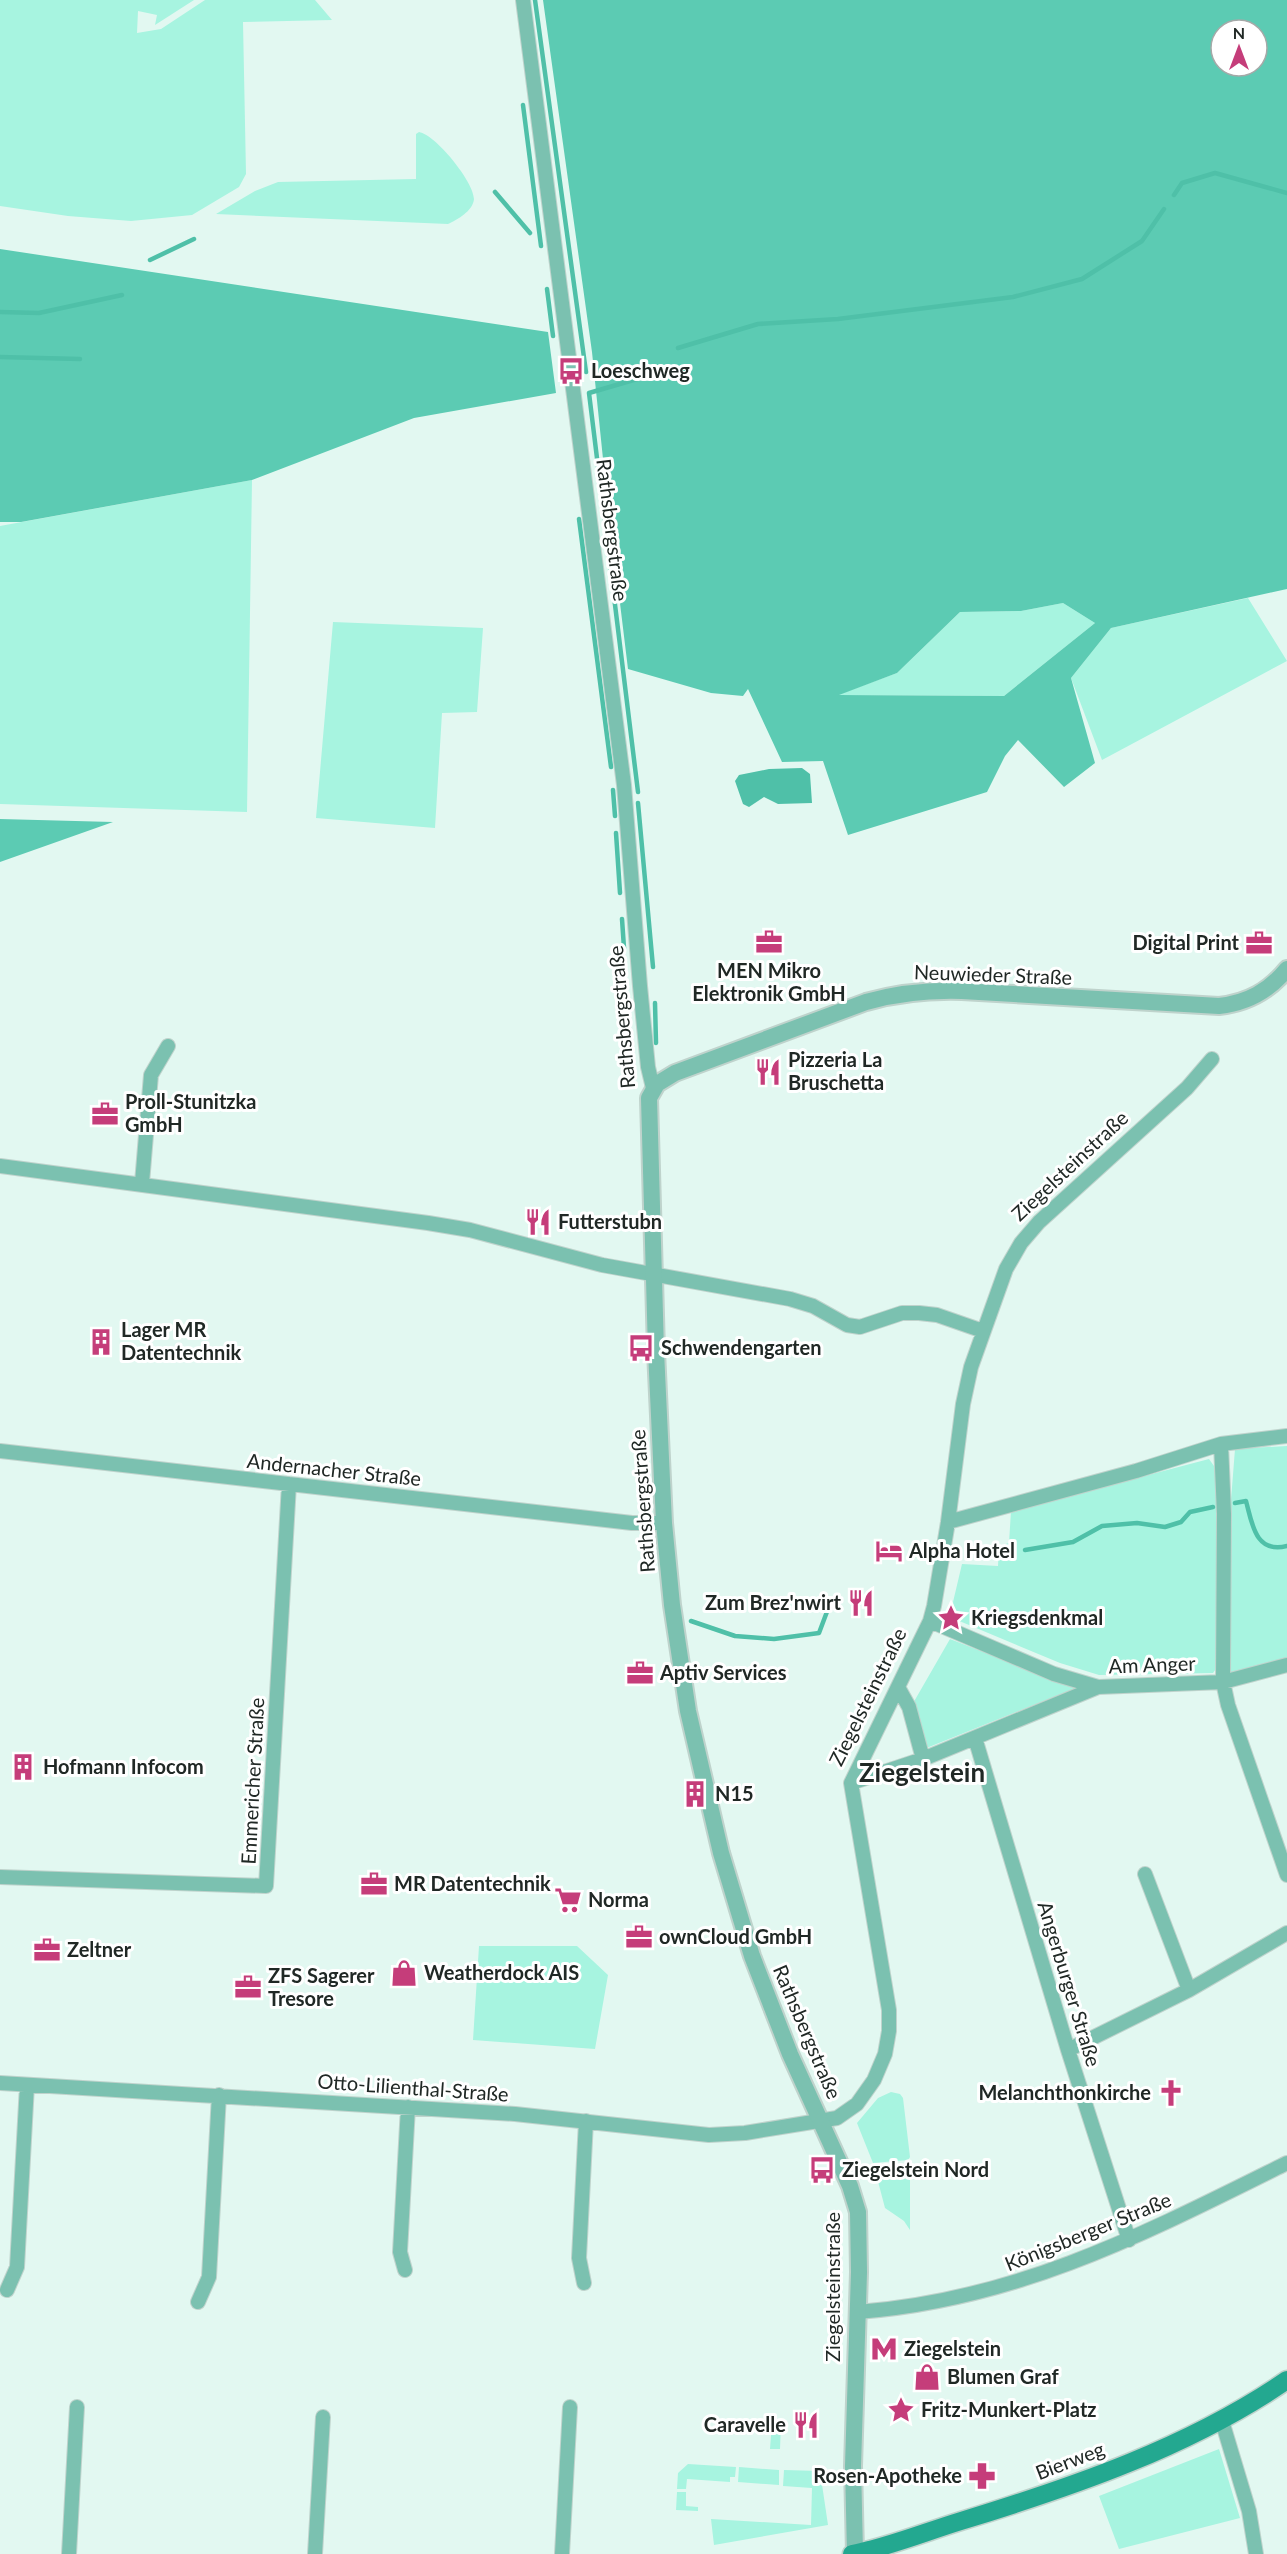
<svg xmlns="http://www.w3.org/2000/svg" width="1287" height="2554" font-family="Lato,sans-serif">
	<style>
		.green { fill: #a7f4e0 }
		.forest { fill: #5ccbb3; fill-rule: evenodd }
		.water { fill: #4fc0a8 }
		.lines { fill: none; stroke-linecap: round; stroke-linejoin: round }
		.stream { stroke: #4fc0a8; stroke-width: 4.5 }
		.minor-casing { stroke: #bfd3cc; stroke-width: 16 }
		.tertiary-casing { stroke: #bfd3cc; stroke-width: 20 }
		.secondary-casing { stroke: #bfd3cc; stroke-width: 21 }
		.minor { stroke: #7bc1b0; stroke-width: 14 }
		.tertiary { stroke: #7bc1b0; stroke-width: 16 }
		.secondary { stroke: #23a890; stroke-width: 18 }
		.labels { text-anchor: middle; stroke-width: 6; stroke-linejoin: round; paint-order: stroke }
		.poi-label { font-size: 20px; font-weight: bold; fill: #202825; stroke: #fff; text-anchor: start }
		.street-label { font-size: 20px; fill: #202825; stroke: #fff }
		.district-label { font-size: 26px; font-weight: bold; fill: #202825; stroke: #fff }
	</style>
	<rect width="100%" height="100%" fill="#e2f8f1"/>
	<!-- green -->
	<path class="green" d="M0 0H194L155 25 157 15 138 11 137 33 161 29 205 0H315L332 20 243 22 246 174 239 187 192 215 131 221 68 216 0 206Z
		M419 132C436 135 474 182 474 199 473 211 457 220 448 224L216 214 255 191 278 182 416 179V134Z
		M252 480 247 812 0 804V526Z
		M1248 598 1287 661 1102 760 1071 678 1111 628Z
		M1063 603 1095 623 1004 696 837 695 897 673 960 612 1021 611Z
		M333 622 483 628 477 712 442 713 435 828 316 818Z
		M1287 1446V1658L1255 1670 1234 1674 1229 1671 1230 1513 1235 1449Z
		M1209 1459 1214 1466 1217 1477 1219 1550 1218 1666 1213 1673 1099 1675 1060 1663 957 1620 953 1602 962 1564 998 1566 999 1546 1009 1543 1011 1511Z
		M950 1639 1076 1688 924 1749 912 1705Z
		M479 1946H577L608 1975 595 2049 473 2040Z
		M891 2092 900 2094 903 2098 910 2157 908 2160 873 2163 857 2123 878 2098Z
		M906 2166 910 2169V2230L904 2221 885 2208 875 2170Z
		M772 2422 781 2423 780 2449H770Z
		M1219 2449 1240 2518 1119 2549 1099 2496Z
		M688 2464 736 2467 735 2477H730V2482L687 2479 686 2489H677L678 2473Z
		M739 2467 779 2470V2485L738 2482Z
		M784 2470 820 2471 828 2525 714 2545 711 2519 811 2525 812 2488 783 2486Z
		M677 2492H686V2506L698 2507V2511L676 2510Z"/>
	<!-- forest -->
	<path class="forest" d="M543 0H1287V589L1111 628 1071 678 1095 763 1064 787 1018 740 1005 756 987 792 848 835 823 761 782 762 748 689 743 696 711 693 628 669 606 488 592 352ZM1221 30H1257V66H1221ZM1063 603 1095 623 1004 696 839 695 897 673 960 612 1021 611Z
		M0 249 548 332 556 393 414 418 252 480 21 522H0Z
		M0 819 113 822 0 862Z"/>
	<!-- water -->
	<path class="water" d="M802 768 810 774 812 803 778 804 764 797 749 807 743 804 735 781 739 775 769 769Z"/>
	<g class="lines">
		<!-- stream -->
		<path class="stream" d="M535 0 586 372
			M523 105 541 246
			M495 192 530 233
			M1174 195 1182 183 1215 173 1287 193
			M150 260 194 239
			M547 289 553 336
			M0 312 39 313 122 295
			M678 348 758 324 838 319 1013 297 1082 279 1142 241 1164 209
			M0 357 80 359
			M637 379 589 393 638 792
			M579 519 611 767
			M613 790 615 816
			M638 803 653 967
			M616 833 620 893
			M622 919 624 948
			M655 1003 656 1043
			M1235 1503 1246 1501C1252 1523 1255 1554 1287 1546
			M1025 1550 1073 1542 1102 1526 1137 1523 1165 1527 1181 1522 1190 1512 1213 1507
			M691 1621 735 1636 774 1639 819 1633 831 1601"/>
		<defs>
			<path id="minor" d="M523 0 624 785 640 986 648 1067 653 1088
				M0 1166 428 1223 470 1230 602 1265 790 1299 813 1306 847 1325 860 1327 902 1313H919L937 1315 983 1331
				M142 1183 151 1075 168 1046
				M1221 1444 1224 1514 1223 1682 1228 1705 1287 1875
				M0 1451 632 1523H664
				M948 1522 1136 1471 1221 1444 1287 1436
				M930 1621 1054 1674 1098 1687
				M899 1689 909 1707 923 1759
				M975 1738 1068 2050 1129 2240
				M851 1783 923 1759 1098 1687 1223 1682 1287 1665
				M1145 1874 1189 1990
				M0 1877 266 1886 289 1484
				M1068 2050 1189 1990 1287 1933
				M0 2083 515 2114 709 2135 745 2133 837 2118 857 2104 874 2080 885 2054 889 2031V2010L851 1783 930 1621 934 1606 948 1522 963 1404 971 1367 1006 1269 1021 1243 1039 1222 1187 1088 1212 1059
				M405 2270 400 2252 408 2107
				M584 2283 579 2258 586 2121
				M7 2290 17 2267 27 2085
				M198 2302 209 2277 219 2095
				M858 2312C1018 2300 1146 2233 1287 2163
				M1222 2421 1249 2511 1256 2554
				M69 2554 77 2407
				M315 2554 323 2417
				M562 2554 570 2407"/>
			<path id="tertiary" d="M855 2553 853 2466 859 2272 858 2212 850 2186 790 2054 752 1956 721 1853 688 1711 672 1605 664 1523 656 1351 649 1098 657 1084 675 1073 866 1002C898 993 928 990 962 991L1219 1006C1248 1003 1269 991 1287 969"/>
			<path id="secondary" d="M852 2554C889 2547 925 2532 961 2521 1075 2486 1189 2447 1287 2380"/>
		</defs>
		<!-- minor casing -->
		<use href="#minor" class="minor-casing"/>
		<!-- tertiary casing -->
		<use href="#tertiary" class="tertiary-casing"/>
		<!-- secondary casing -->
		<use href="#secondary" class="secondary-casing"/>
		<!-- minor -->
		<use href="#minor" class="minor"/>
		<!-- tertiary -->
		<use href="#tertiary" class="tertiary"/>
		<!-- secondary -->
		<use href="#secondary" class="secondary"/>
	</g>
	<!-- icons -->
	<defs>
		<symbol id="bus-bare" viewBox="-9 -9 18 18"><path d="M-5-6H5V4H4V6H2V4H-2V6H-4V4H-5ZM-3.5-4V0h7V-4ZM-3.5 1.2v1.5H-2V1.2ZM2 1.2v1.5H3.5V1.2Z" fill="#c53d7a" stroke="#fff" stroke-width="2.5" paint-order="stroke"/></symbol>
		<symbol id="office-bare" viewBox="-9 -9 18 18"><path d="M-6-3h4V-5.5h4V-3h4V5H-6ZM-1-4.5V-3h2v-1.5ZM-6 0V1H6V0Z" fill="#c53d7a" stroke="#fff" stroke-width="2.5" paint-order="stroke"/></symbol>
		<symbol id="restaurant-bare" viewBox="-9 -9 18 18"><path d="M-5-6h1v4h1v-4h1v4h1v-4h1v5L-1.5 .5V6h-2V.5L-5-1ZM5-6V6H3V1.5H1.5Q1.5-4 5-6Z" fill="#c53d7a" stroke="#fff" stroke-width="2.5" paint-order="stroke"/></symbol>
		<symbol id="building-bare" viewBox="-9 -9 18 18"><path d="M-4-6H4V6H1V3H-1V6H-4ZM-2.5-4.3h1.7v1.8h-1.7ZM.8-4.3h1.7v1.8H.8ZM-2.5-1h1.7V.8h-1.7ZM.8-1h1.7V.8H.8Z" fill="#c53d7a" stroke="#fff" stroke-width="2.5" paint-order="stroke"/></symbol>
		<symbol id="hotel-bare" viewBox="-9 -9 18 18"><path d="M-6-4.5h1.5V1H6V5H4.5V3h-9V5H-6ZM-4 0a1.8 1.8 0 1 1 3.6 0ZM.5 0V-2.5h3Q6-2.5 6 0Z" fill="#c53d7a" stroke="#fff" stroke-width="2.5" paint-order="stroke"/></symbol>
		<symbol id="sight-bare" viewBox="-9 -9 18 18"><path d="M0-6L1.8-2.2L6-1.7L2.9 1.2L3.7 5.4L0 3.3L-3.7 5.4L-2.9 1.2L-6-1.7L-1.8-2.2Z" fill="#c53d7a" stroke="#fff" stroke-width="2.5" paint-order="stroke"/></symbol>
		<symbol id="supermarket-bare" viewBox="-9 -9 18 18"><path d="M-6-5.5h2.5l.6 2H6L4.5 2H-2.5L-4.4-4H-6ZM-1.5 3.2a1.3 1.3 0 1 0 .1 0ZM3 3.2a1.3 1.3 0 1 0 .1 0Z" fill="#c53d7a" stroke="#fff" stroke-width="2.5" paint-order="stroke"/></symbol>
		<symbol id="shop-bare" viewBox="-9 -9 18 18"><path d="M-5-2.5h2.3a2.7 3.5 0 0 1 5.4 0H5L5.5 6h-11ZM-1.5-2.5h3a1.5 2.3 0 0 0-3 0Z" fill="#c53d7a" stroke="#fff" stroke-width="2.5" paint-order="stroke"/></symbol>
		<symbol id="church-bare" viewBox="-9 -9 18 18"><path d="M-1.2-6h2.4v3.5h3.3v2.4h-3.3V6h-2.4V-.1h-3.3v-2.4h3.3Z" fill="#c53d7a" stroke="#fff" stroke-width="2.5" paint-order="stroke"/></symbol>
		<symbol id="metro-bare" viewBox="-9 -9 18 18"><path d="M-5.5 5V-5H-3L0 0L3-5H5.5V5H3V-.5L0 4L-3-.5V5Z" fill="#c53d7a" stroke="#fff" stroke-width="2.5" paint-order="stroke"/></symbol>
		<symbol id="pharmacy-bare" viewBox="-9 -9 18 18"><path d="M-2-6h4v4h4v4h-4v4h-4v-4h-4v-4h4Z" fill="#c53d7a" stroke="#fff" stroke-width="2.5" paint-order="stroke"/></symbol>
	</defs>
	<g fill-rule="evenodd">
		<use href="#bus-bare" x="552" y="352" width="38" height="38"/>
		<use href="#office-bare" x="750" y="923" width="38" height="38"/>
		<use href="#office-bare" x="1240" y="924" width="38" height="38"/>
		<use href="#restaurant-bare" x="749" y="1053" width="38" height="38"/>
		<use href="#office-bare" x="86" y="1095" width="38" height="38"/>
		<use href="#restaurant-bare" x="519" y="1203" width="38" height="38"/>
		<use href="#building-bare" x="82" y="1323" width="38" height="38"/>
		<use href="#bus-bare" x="622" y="1329" width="38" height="38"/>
		<use href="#hotel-bare" x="870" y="1532" width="38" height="38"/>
		<use href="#restaurant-bare" x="842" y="1584" width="38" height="38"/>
		<use href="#sight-bare" x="932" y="1599" width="38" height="38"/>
		<use href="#office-bare" x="621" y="1654" width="38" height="38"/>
		<use href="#building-bare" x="4" y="1748" width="38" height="38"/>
		<use href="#building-bare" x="676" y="1775" width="38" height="38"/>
		<use href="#office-bare" x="355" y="1865" width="38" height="38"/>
		<use href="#supermarket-bare" x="549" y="1881" width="38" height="38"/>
		<use href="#office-bare" x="620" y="1918" width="38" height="38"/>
		<use href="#office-bare" x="28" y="1931" width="38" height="38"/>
		<use href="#shop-bare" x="385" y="1954" width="38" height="38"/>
		<use href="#office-bare" x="229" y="1968" width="38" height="38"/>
		<use href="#church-bare" x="1152" y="2074" width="38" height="38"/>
		<use href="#bus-bare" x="803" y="2151" width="38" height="38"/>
		<use href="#metro-bare" x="865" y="2330" width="38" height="38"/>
		<use href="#shop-bare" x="908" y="2358" width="38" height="38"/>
		<use href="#sight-bare" x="882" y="2391" width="38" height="38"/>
		<use href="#restaurant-bare" x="787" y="2406" width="38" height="38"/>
		<use href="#pharmacy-bare" x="963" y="2457" width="38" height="38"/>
	</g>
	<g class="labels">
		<!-- poi labels -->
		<g class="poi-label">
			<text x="591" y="378">Loeschweg</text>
			<text x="1239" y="950" text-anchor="end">Digital Print</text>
			<text x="769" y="978" text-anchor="middle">MEN Mikro<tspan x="769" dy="23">Elektronik GmbH</tspan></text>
			<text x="788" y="1067">Pizzeria La<tspan x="788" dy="23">Bruschetta</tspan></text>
			<text x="125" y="1109">Proll-Stunitzka<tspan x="125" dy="23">GmbH</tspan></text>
			<text x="558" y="1229">Futterstubn</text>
			<text x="121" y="1337">Lager MR<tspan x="121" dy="23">Datentechnik</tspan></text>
			<text x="661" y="1355">Schwendengarten</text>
			<text x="909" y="1558">Alpha Hotel</text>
			<text x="841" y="1610" text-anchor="end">Zum Brez'nwirt</text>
			<text x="971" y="1625">Kriegsdenkmal</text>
			<text x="660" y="1680">Aptiv Services</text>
			<text x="43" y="1774">Hofmann Infocom</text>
			<text x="715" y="1801">N15</text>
			<text x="394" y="1891">MR Datentechnik</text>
			<text x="588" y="1907">Norma</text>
			<text x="659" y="1944">ownCloud GmbH</text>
			<text x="67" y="1957">Zeltner</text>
			<text x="424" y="1980">Weatherdock AIS</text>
			<text x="268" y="1983">ZFS Sagerer<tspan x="268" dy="23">Tresore</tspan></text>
			<text x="1151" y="2100" text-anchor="end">Melanchthonkirche</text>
			<text x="842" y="2177">Ziegelstein Nord</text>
			<text x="904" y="2356">Ziegelstein</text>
			<text x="947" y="2384">Blumen Graf</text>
			<text x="921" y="2417">Fritz-Munkert-Platz</text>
			<text x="786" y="2432" text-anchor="end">Caravelle</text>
			<text x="962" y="2483" text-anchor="end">Rosen-Apotheke</text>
		</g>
		<!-- street labels -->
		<g class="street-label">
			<text transform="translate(612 530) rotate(83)" y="7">Rathsbergstraße</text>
			<text transform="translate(993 975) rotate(2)" y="7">Neuwieder Straße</text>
			<text transform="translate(622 1017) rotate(-95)" y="7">Rathsbergstraße</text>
			<text transform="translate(1070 1166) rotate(-43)" y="7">Ziegelsteinstraße</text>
			<text transform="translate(334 1470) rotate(6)" y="7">Andernacher Straße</text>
			<text transform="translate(643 1501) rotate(-94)" y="7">Rathsbergstraße</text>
			<text transform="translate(1152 1665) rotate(-2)" y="7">Am Anger</text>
			<text transform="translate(868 1697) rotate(-64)" y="7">Ziegelsteinstraße</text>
			<text transform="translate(253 1781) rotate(-87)" y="7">Emmericher Straße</text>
			<text transform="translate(1069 1984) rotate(73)" y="7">Angerburger Straße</text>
			<text transform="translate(807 2032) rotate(67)" y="7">Rathsbergstraße</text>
			<text transform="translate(413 2088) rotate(4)" y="7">Otto-Lilienthal-Straße</text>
			<text transform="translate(1088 2232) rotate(-22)" y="7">Königsberger Straße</text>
			<text transform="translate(833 2287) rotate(-90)" y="7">Ziegelsteinstraße</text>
			<text transform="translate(1070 2461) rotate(-21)" y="7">Bierweg</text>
		</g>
		<!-- district labels -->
		<g class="district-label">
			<text x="922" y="1782">Ziegelstein</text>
		</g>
	</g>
	<!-- north arrow -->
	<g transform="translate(1239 48)"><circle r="28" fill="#ffffff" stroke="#a6a9a8" stroke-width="1.5"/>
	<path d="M0-4.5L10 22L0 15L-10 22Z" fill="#c53d7a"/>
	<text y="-9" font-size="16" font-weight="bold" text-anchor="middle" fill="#202825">N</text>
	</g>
</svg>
